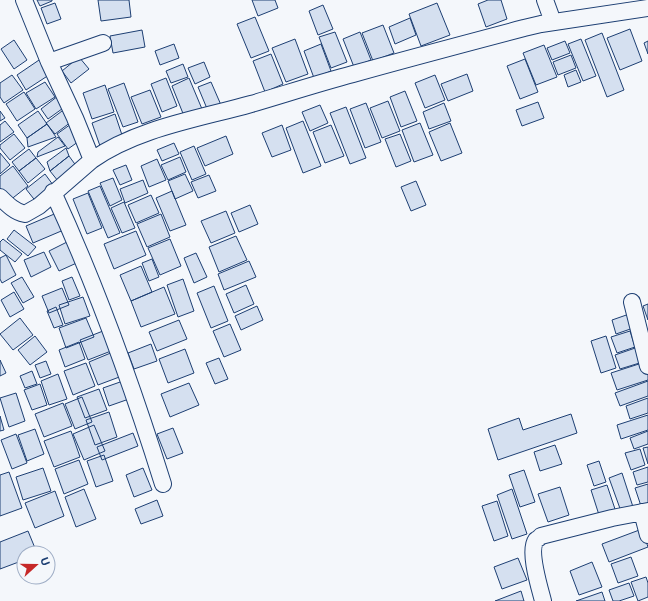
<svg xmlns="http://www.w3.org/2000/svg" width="648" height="601" font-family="'Open Sans',sans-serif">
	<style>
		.building { fill: #d5e0f0; stroke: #1d3f73 }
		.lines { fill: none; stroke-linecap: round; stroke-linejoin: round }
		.minor-casing { stroke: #1d3f73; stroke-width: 18 }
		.minor { stroke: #f4f7fb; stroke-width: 16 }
	</style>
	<rect width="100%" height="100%" fill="#f4f7fb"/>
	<!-- building -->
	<path class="building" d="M37 0H52V1L40 6Z
		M98 0H129L131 17 101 21Z
		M252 0H275L278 8 258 16Z
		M488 0H501L507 19 486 27 478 4Z
		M55 3 61 19 47 24 41 8Z
		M437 3 450 35 421 46 409 14Z
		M323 5 333 29 318 35 309 11Z
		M255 17 269 51 251 58 237 24Z
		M410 18 416 35 395 44 389 27Z
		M383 25 394 53 373 61 362 33Z
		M630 29 642 61 620 70 607 38Z
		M142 30 145 47 113 53 110 36Z
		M335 32 347 62 331 68 319 37Z
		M360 32 371 60 354 67 343 39Z
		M602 33 624 90 607 97 585 40Z
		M295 39 308 74 286 82 272 48Z
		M581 39 596 76 583 81 568 44Z
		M14 40 27 60 14 69 1 49Z
		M565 41 570 53 552 60 547 48Z
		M648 41V54L644 43Z
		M174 44 179 58 160 65 155 51Z
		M321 44 331 71 314 78 304 51Z
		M544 45 557 77 536 85 523 53Z
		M271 54 283 84 265 92 253 61Z
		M571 55 576 68 558 75 553 62Z
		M79 57 89 69 71 83 62 71Z
		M42 58 52 73 26 90 17 75Z
		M525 59 538 92 520 99 507 66Z
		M204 62 210 77 195 84 188 68Z
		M183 64 188 77 171 83 166 71Z
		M576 70 581 82 568 87 564 75Z
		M467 74 473 91 448 101 441 84Z
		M12 75 23 90 4 103 0 97V83Z
		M435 75 445 100 425 108 415 83Z
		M166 78 177 106 162 112 151 84Z
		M189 78 202 109 184 116 172 86Z
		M45 82 55 97 36 109 26 93Z
		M211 82 221 105 208 111 198 87Z
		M124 83 138 122 123 127 108 89Z
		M105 85 114 112 92 119 83 93Z
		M150 90 161 117 142 124 131 97Z
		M405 91 417 121 401 127 390 97Z
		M24 92 35 109 17 121 6 104Z
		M58 96 66 106 48 119 41 109Z
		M388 101 400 131 382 138 370 108Z
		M538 102 544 118 522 126 516 110Z
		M366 103 381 142 365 148 350 109Z
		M444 103 451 121 429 129 423 112Z
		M320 105 328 123 310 131 302 112Z
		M346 107 366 158 350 164 330 113Z
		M66 108 75 119 55 134 46 123Z
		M0 111 5 118 0 121Z
		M38 111 47 124 27 138 18 125Z
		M115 114 123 138 100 146 92 123Z
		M5 121 14 132 0 142V125Z
		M303 121 321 166 303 173 286 128Z
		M420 123 433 155 414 162 402 130Z
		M450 123 462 153 441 161 429 132Z
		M47 124 56 137 28 147 27 138Z
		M71 124 82 139 68 149 57 134Z
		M282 125 291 150 272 157 262 133Z
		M331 125 344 156 325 163 313 132Z
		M14 134 25 148 10 160 0 148V145Z
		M400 134 411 161 396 167 385 139Z
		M226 136 233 154 205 166 197 148Z
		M58 137 65 146 37 157 38 152Z
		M174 143 179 154 162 161 157 150Z
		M194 146 206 174 192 180 180 152Z
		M66 148 69 156 50 171 47 162Z
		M29 149 36 158 19 171 12 162Z
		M0 153 10 165 0 174Z
		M69 156 77 167 58 181 50 171Z
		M180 157 186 172 168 180 161 165Z
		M36 158 45 169 28 183 19 171Z
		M157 159 166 180 149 187 141 166Z
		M126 165 132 180 120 185 113 170Z
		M13 166 28 186 9 201 0 190V176Z
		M45 174 56 189 37 203 26 189Z
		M185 174 193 191 175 199 168 181Z
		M209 175 216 191 198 198 191 182Z
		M113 178 122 200 110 206 100 183Z
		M143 180 148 193 125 203 120 189Z
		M416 181 426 205 411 211 401 187Z
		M100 186 120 233 108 238 88 191Z
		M172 191 186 225 170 231 156 198Z
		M88 193 102 228 87 234 73 199Z
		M151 195 159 213 136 223 128 205Z
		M124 202 135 228 122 233 111 208Z
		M250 205 258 224 239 232 231 213Z
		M226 211 235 233 211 243 201 221Z
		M59 212 66 229 33 243 26 226Z
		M161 214 170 237 147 247 137 224Z
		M14 230 36 247 28 256 7 239Z
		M136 231 146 255 114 269 104 244Z
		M236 236 247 260 219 272 209 247Z
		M3 239 22 254 15 262 0 250V242Z
		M170 239 181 266 160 275 148 248Z
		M71 240 81 261 59 271 49 251Z
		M44 252 51 267 31 277 24 260Z
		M196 253 207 277 194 283 184 258Z
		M6 255 16 275 2 283 0 279V258Z
		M152 259 159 277 149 281 142 263Z
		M249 261 256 277 224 290 218 274Z
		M141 266 152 292 131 301 120 275Z
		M22 277 34 297 23 303 11 283Z
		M72 277 80 296 69 300 62 281Z
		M183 279 194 311 178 317 167 285Z
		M246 285 254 304 234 313 226 294Z
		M214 286 228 321 211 328 197 293Z
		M164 287 175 314 141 327 131 301Z
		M62 288 69 305 49 313 42 296Z
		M14 292 24 309 10 317 1 300Z
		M83 297 90 316 65 324 59 305Z
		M648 304V320L643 306Z
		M257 306 263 320 241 330 235 316Z
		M56 307 63 325 54 328 47 311Z
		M635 312 639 326 616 334 612 320Z
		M20 318 33 335 13 350 0 334Z
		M86 318 94 337 66 348 59 328Z
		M179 320 187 339 157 351 149 332Z
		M230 324 241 350 224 357 213 331Z
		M103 331 111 351 88 360 80 340Z
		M630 331 635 347 617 353 611 337Z
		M35 336 47 352 30 365 18 350Z
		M606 336 616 368 601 373 591 341Z
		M79 342 85 359 65 367 59 350Z
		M151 344 157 361 134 369 128 353Z
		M641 346 646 361 620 369 615 355Z
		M185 349 194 373 168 383 159 359Z
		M113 352 122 376 98 385 89 362Z
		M219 358 228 379 215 384 206 363Z
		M0 360 6 373 0 376Z
		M46 361 51 374 40 378 35 365Z
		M645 362 648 371V380L617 390 611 373Z
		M86 363 95 386 73 395 64 371Z
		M32 371 37 384 25 388 20 376Z
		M58 374 67 399 49 405 41 381Z
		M123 381 129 399 109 406 103 388Z
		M648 381V396L620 406 615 393Z
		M189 383 199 405 170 417 161 394Z
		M40 384 47 405 32 410 24 390Z
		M99 389 107 410 85 418 77 397Z
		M16 393 25 421 9 427 0 398Z
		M82 397 92 422 75 429 65 404Z
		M648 398V413L630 419 626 406Z
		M63 403 72 426 44 437 35 414Z
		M109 412 117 437 95 445 86 420Z
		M571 414 577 433 498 460 488 429 519 418 523 430Z
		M648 415V430L621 439 617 425Z
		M0 416 4 430 0 431Z
		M94 425 105 451 84 460 73 434Z
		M173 428 183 453 167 459 157 434Z
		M35 429 44 454 27 461 18 435Z
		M71 431 80 457 54 467 44 441Z
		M648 431V444L634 449 630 438Z
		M133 433 138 446 102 460 97 447Z
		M16 434 27 463 12 469 1 440Z
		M555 445 562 464 540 471 534 452Z
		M648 447V464L643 448Z
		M640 449 645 465 631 470 625 453Z
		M104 455 113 481 96 487 87 461Z
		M79 460 88 484 64 494 55 469Z
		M599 461 606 482 594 486 587 465Z
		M648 467V482L637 485 633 472Z
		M43 468 51 491 23 500 16 477Z
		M143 468 152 490 134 497 126 475Z
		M524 470 535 502 520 507 509 475Z
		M9 472 22 508 0 516V475Z
		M622 473 634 510 622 514 609 478Z
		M648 484V507L642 509 635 488Z
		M607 485 616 512 600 518 591 490Z
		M560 487 569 515 548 522 538 494Z
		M84 489 96 519 76 527 65 497Z
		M512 489 527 534 512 539 497 495Z
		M55 491 64 516 35 528 25 503Z
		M157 500 163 516 141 524 135 509Z
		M497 501 508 536 494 541 482 506Z
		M642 529 648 547 609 562 602 544Z
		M28 531 37 553H24V560L0 569V542Z
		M631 557 638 576 618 583 611 564Z
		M518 558 527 580 502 589 494 567Z
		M592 562 602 587 579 595 570 571Z
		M646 577 648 583V597L638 601 631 582Z
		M629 583 634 596 619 601H613L609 590Z
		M521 591 524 601H495Z
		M602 592 605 601H576Z"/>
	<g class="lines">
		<defs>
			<path id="minor" d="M24 0 49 62 75 118 92 160
				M545 0 553 22
				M49 62 103 43
				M53 192C97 287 132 385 163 484
				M0 197C8 205 15 212 25 214L39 206 92 160C138 128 198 119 251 104 285 94 319 83 353 74 410 58 467 43 524 28L541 24 648 8
				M632 302 648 366
				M642 512 648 535
				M543 601C540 589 528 551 536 540 536 540 541 537 541 536L612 518 648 511"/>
		</defs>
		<!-- minor casing -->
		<use href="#minor" class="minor-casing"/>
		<!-- minor -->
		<use href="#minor" class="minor"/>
	</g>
	<!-- north arrow -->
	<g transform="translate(36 565) rotate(69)"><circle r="19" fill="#f4f7fb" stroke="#9eadc5"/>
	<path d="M0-3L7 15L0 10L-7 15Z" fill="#c62828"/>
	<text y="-6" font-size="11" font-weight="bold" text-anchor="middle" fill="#1d3f73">U</text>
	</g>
</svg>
